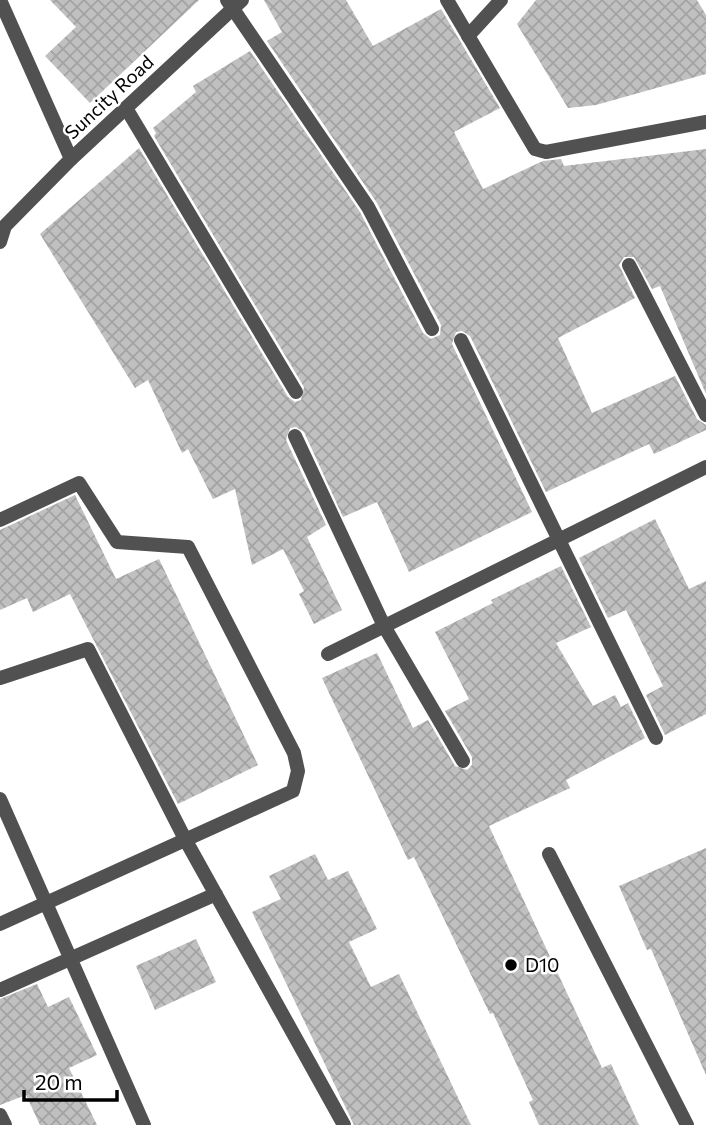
<svg xmlns="http://www.w3.org/2000/svg" width="706" height="1125" font-family="Commissioner,sans-serif">
	<style>
		.building { fill: url(#building-cross-hatch) }
		.lines { fill: none; stroke-linecap: round; stroke-linejoin: round }
		.service { stroke: #515151; stroke-width: 14 }
		.minor { stroke: #515151; stroke-width: 14 }
		.tertiary { stroke: #515151; stroke-width: 14 }
		.poi-dot { fill: #000; stroke: #fff; stroke-width: 2.5 }
		.labels { text-anchor: middle; stroke-width: 5; stroke-linejoin: round; paint-order: stroke }
		.street-label { font-size: 19px; fill: #000; stroke: #fff }
		.poi-label { font-size: 19px; fill: #000; stroke: #fff; text-anchor: start }
	</style>
	<defs>
		<pattern id="building-cross-hatch" width="8" height="8" patternUnits="userSpaceOnUse" patternTransform="scale(1.75)"><rect width="8" height="8" fill="#c0c0c0"/><path d="M0 0l8 8M0 8l8-8" fill="none" stroke="#a3a3a3"/></pattern>
	</defs>
	<rect width="100%" height="100%" fill="#fff"/>
	<!-- building -->
	<path class="building" d="M50 0H199L90 103 45 56 76 27Z
		M264 0H346L373 46 441 9 500 108 454 132 483 189 543 161 561 159 564 166 706 149V394L660 286 652 289 634 257H624L619 265 635 298 558 338 592 413 675 376 697 419 706 425V430L654 454 649 444 546 492 470 336 462 331 456 332 452 344 532 512 409 572 377 502 343 517 304 432 296 427 290 428 286 440 326 525 307 537 342 610 314 624 299 594 304 591 283 549 252 565 235 489 213 499 188 449 182 453 148 380 135 388 40 234 139 148 288 397 295 402 301 400 304 387 154 136 156 133 153 128 196 92 193 86 250 51 360 212 423 333 431 339 440 335 441 325 377 203 267 41 282 32Z
		M536 0H697L706 15V74L596 105 568 108 517 24Z
		M75 495 116 579 159 559 258 765 178 804 70 594 33 612 27 598 0 610V530Z
		M655 519 689 589 706 581V714L665 735 646 695 663 686 626 610 608 618 579 558Z
		M561 566 591 627 556 643 593 706 615 695 621 707 628 703 645 738 566 780 570 788 489 826 602 1068 611 1064 639 1125H539L529 1102 533 1100 493 1013 490 1014 414 857 408 860 322 678 377 653 413 728 428 720 455 766 467 770 472 765V757L445 711 469 699 435 632 493 603 491 600Z
		M706 848V1075L651 949 647 950 619 886Z
		M315 854 328 880 348 871 377 929 349 942 371 987 399 974 471 1125H354L252 912 281 899 269 876Z
		M196 939 216 982 155 1010 136 966Z
		M37 984 48 1007 69 997 97 1055 69 1068 97 1125H40L26 1095 0 1105V999Z"/>
	<g class="lines">
		<!-- service -->
		<path class="service" d="M0 0 71 159
			M468 36 501 0
			M126 108 296 392
			M0 520 79 483 117 542 188 547 294 753 298 771 293 791 0 924
			M0 678 88 649 185 839 344 1125
			M0 799 144 1125
			M549 854 687 1125
			M0 990 216 894
			M0 1115 5 1125"/>
		<!-- minor -->
		<path class="minor" d="M227 0 368 207 432 329
			M447 0 535 149 546 152 706 122
			M629 265 706 415
			M461 340 656 738
			M295 436 384 626 463 761
			M328 654 706 467"/>
		<!-- tertiary -->
		<path class="tertiary" d="M0 242 5 226 71 159 242 0"/>
	</g>
	<!-- markers -->
	<circle class="poi-dot" cx="511" cy="965" r="7"/>
	<g class="labels">
		<!-- street labels -->
		<g class="street-label">
			<text transform="translate(109 97) rotate(-43)" y="7">Suncity Road</text>
		</g>
		<!-- poi labels -->
		<g class="poi-label">
			<text x="525" y="972">D10</text>
		</g>
	</g>
	<!-- scale -->
	<path d="M24 1090v10h93v-10" fill="none" stroke="#000000" stroke-width="3.5"/>
	<text x="35" y="1090" font-size="21" fill="#000000" stroke="#ffffff" stroke-width="5" paint-order="stroke">20 m</text>
</svg>
